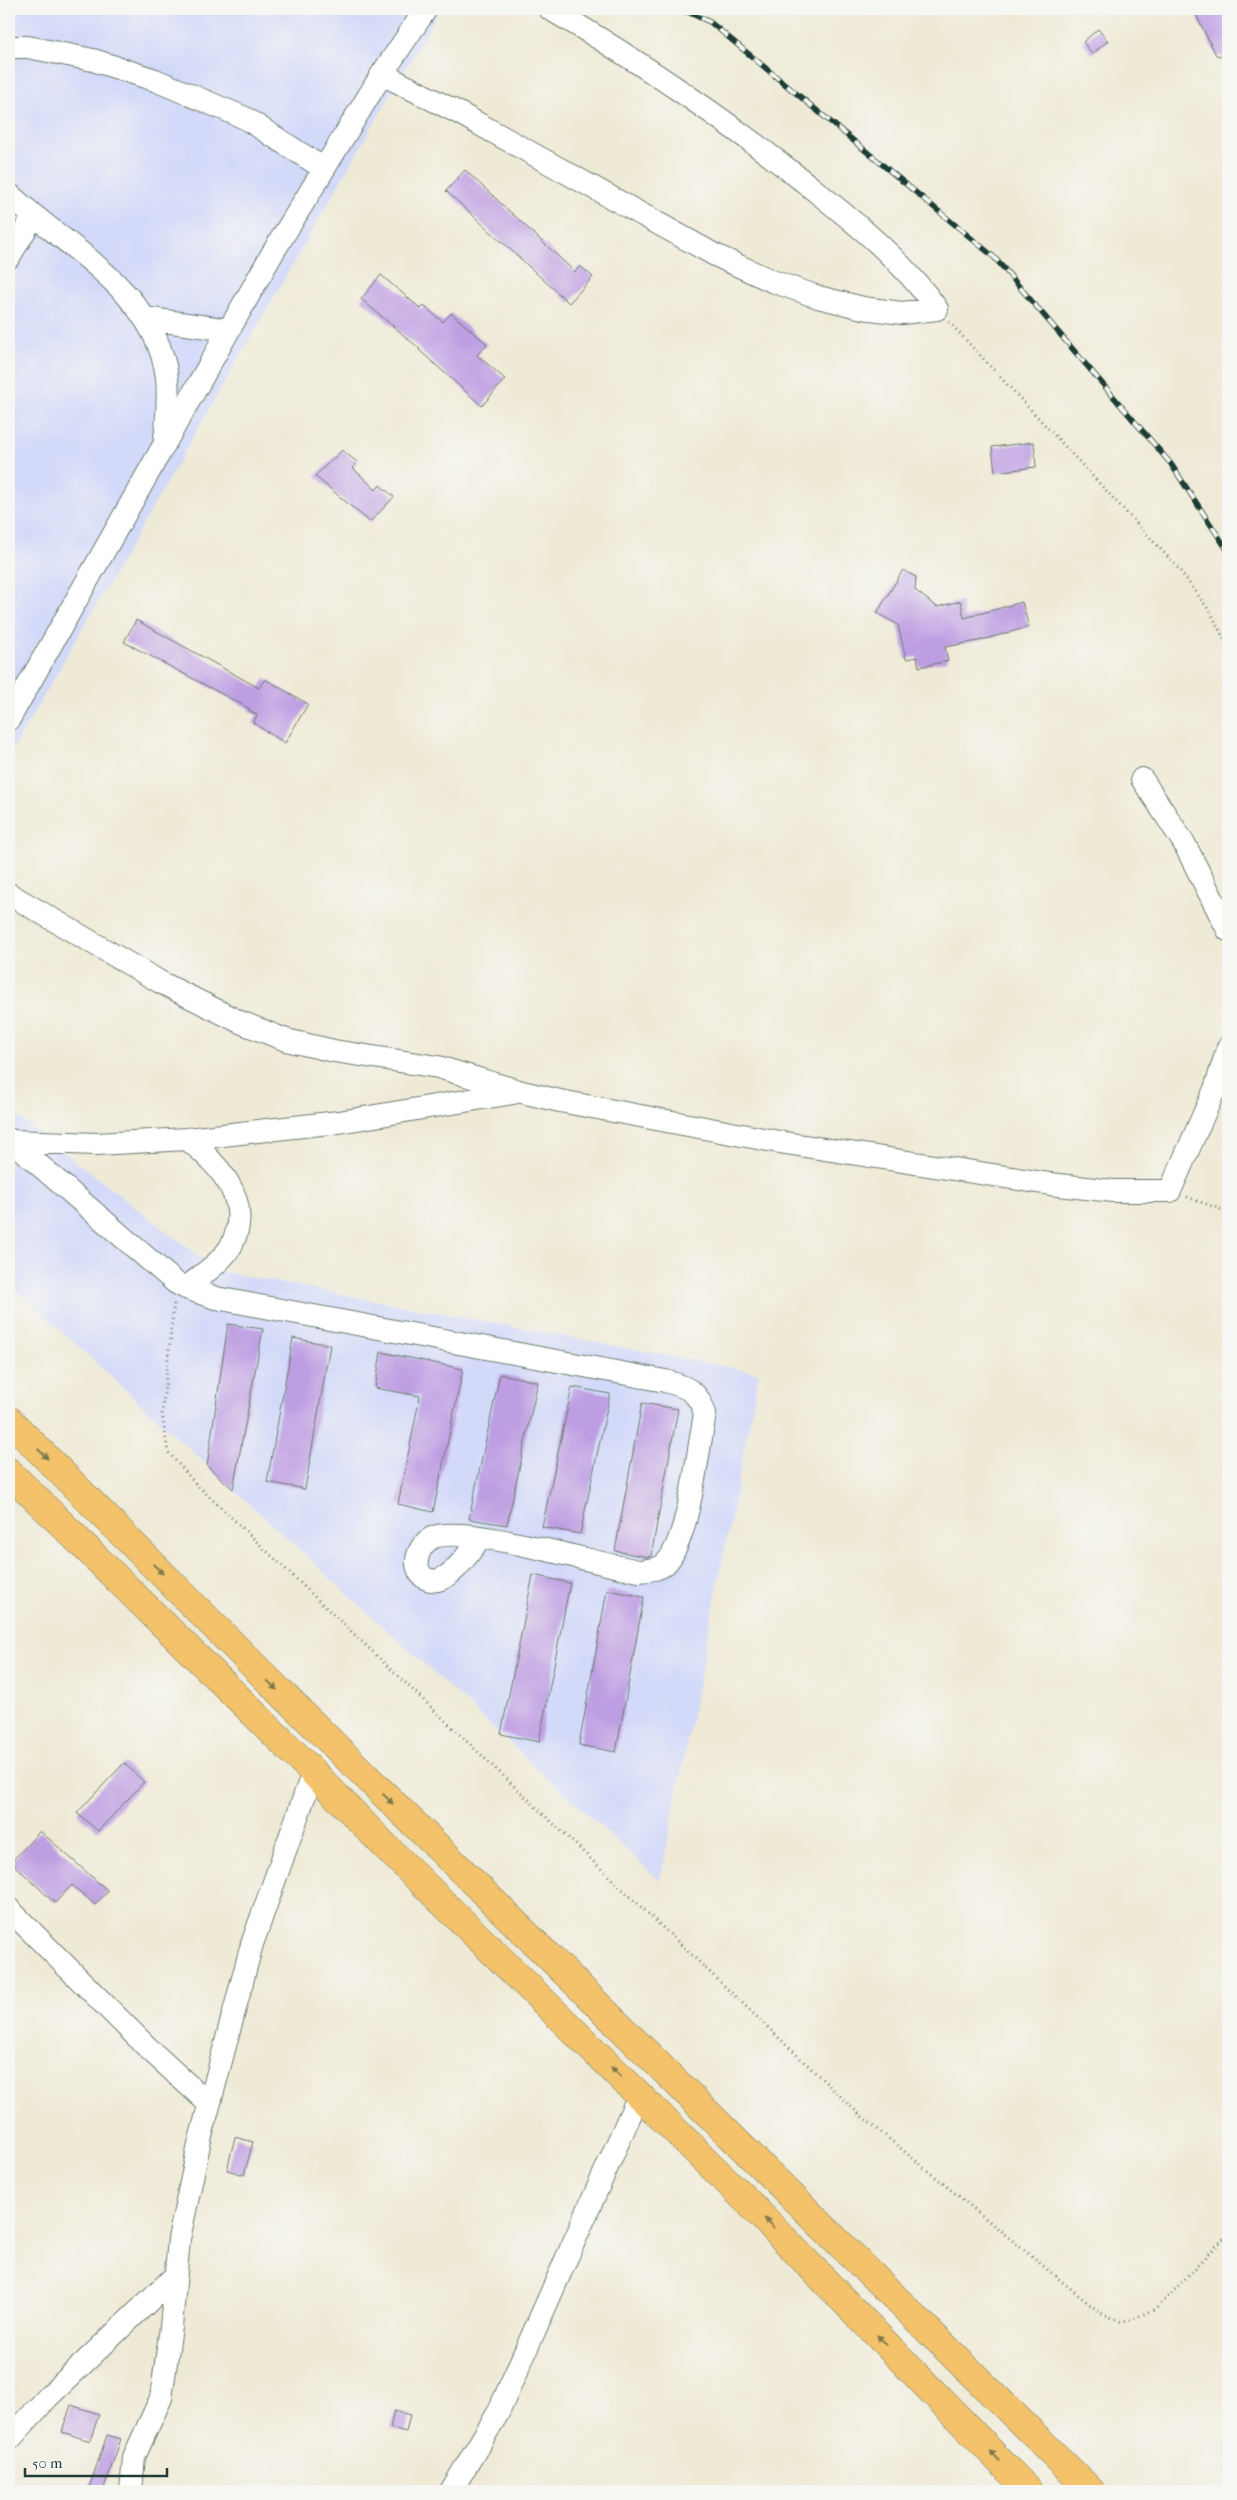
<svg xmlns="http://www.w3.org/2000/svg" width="1237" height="2500" font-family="'IM FELL French Canon',serif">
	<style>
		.built { fill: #d2d9f9 }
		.building { fill: #be9ee2 }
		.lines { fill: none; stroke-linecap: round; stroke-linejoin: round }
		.minor-casing { stroke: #687a6d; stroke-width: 24 }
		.highway-casing { stroke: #687a6d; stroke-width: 29 }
		.path { stroke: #687a6d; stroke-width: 3; stroke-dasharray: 1 4; stroke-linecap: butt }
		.minor { stroke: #fff; stroke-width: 22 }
		.highway { stroke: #f3c26a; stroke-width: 28 }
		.rail-casing { stroke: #1f3d34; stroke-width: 5.5 }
		.rail { stroke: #f6f6f2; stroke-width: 4; stroke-dasharray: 11; stroke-linecap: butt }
		.oneway { fill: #7e794c }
	</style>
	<rect width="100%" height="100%" fill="#f6f6f2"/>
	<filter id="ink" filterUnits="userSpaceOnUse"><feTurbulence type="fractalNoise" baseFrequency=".02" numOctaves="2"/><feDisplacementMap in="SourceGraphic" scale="10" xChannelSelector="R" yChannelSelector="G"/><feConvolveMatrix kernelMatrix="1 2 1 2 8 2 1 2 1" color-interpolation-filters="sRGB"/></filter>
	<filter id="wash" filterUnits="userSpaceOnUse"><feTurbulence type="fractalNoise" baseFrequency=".0096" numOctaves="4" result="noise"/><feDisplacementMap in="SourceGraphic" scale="20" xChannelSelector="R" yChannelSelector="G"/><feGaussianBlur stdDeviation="1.12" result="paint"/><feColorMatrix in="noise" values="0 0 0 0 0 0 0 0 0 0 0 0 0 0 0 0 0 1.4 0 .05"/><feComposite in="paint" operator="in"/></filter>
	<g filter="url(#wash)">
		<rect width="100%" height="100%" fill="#efead6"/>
		<!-- built -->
		<path class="built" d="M9 9H440L9 756Z
			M9 1110 218 1271 759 1373 660 1881 9 1283Z"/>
		<g id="blocks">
			<!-- building -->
			<path class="building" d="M1214 9H1224L1228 18V58L1216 55 1196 15Z
				M1098 29 1108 41 1092 54 1083 42Z
				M465 170 575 272 580 266 593 277 569 303 446 191Z
				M381 275 421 309 424 306 443 322 451 313 487 344 477 355 505 379 482 406 419 350 420 349 361 299Z
				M1034 442 1036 467 995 472 992 447Z
				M342 450 357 462 353 468 376 490 380 485 394 497 370 522 315 476Z
				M903 570 916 577 915 590 937 607 961 601 964 618 1022 602 1029 627 978 641 945 647 948 661 919 667 917 657 906 659 898 625 877 613Z
				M136 620 259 688 265 679 308 704 285 743 253 723 257 715 249 711 250 709 124 642Z
				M228 1324 263 1329 233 1489 207 1466Z
				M293 1338 330 1345 305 1489 267 1482Z
				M381 1352 463 1369 433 1512 398 1504 420 1396 375 1388Z
				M500 1374 538 1382 507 1525 469 1519Z
				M572 1387 610 1394 580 1534 542 1527Z
				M642 1403 678 1409 651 1556 648 1557 615 1551Z
				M533 1575 570 1583 539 1742 501 1734Z
				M607 1590 644 1597 616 1752 579 1745Z
				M124 1763 144 1782 98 1831 77 1813Z
				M40 1831 108 1891 95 1905 72 1885 55 1903 11 1862Z
				M235 2137 253 2142 244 2175 227 2170Z
				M71 2405 99 2414 90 2441 62 2432Z
				M394 2411 410 2415 406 2432 390 2428Z
				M107 2435 121 2439 103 2491H88Z"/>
		</g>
	</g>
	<g filter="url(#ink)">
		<use href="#blocks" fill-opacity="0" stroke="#687a6d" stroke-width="1"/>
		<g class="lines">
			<defs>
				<path id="minor" d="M9 47H28L93 60 155 80 245 118 323 168
					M382 74 459 113 715 255 772 281 818 297 863 308 902 313 937 309C901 258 852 220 803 181 723 118 638 60 550 9
					M9 194C65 247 157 292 167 378 169 399 167 419 165 439
					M9 257 33 217
					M144 318 229 330
					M9 719 272 254 382 74 426 9
					M1142 779 1184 843 1228 930
					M9 894 160 982 240 1022 286 1040 334 1051 438 1067 522 1092 560 1101 779 1142 1050 1184 1113 1191H1170L1215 1089 1228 1048
					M9 1139 176 1283 186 1288 216 1298 665 1381C688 1387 698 1391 705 1414 698 1449 689 1541 665 1564 658 1570 648 1570 639 1571 597 1564 467 1525 434 1537 424 1541 416 1553 417 1564 418 1570 420 1576 427 1579 448 1588 469 1552 480 1538
					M12 1141 97 1144 187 1139 339 1122 513 1093
					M186 1288C200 1276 221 1263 231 1246 254 1202 220 1165 187 1139
					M9 1909 149 2049 209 2104
					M9 2440 48 2397 175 2276
					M131 2491 134 2457 161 2398 171 2327 179 2239 200 2140 252 1944 313 1772
					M451 2491 498 2413 639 2095"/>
				<path id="highway" d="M9 1420 251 1663 1091 2491
					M9 1472 313 1772 384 1845 747 2201 1029 2491"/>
			</defs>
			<!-- minor casing -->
			<use href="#minor" class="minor-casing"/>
			<!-- highway casing -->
			<use href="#highway" class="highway-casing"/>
			<!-- path -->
			<path class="path" d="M949 322 1179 569 1211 613 1228 647
				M1187 1197 1228 1212
				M174 1304 162 1413 168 1452 194 1482 859 2114 1099 2312 1120 2321 1131 2320 1157 2308 1228 2234"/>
			<!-- minor -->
			<use href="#minor" class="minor"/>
			<!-- highway -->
			<use href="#highway" class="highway"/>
			<defs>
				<path id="rail" d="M681 9 710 22 994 257 1171 464 1228 551"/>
			</defs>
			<!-- rail casing -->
			<use href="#rail" class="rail-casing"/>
			<!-- rail -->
			<use href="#rail" class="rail"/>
		</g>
		<!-- one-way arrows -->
		<defs><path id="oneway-solid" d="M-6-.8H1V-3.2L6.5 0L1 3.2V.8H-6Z" transform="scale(1.25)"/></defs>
		<g class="oneway">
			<use href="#oneway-solid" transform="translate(43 1454) rotate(45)"/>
			<use href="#oneway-solid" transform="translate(158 1569) rotate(45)"/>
			<use href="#oneway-solid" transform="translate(272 1685) rotate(45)"/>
			<use href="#oneway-solid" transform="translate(388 1799) rotate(45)"/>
			<use href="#oneway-solid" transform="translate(616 2072) rotate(-136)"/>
			<use href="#oneway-solid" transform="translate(769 2223) rotate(-134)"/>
			<use href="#oneway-solid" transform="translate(882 2340) rotate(-134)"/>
			<use href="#oneway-solid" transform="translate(995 2456) rotate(-134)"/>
		</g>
	</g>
	<!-- margin -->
	<rect width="1237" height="2500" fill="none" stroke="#f6f6f2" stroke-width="30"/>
	<!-- scale -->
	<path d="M25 2468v8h142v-8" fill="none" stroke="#1f3d34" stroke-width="2.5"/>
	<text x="32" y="2468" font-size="15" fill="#1f3d34" stroke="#f6f6f2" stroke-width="4" paint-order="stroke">50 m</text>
</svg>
